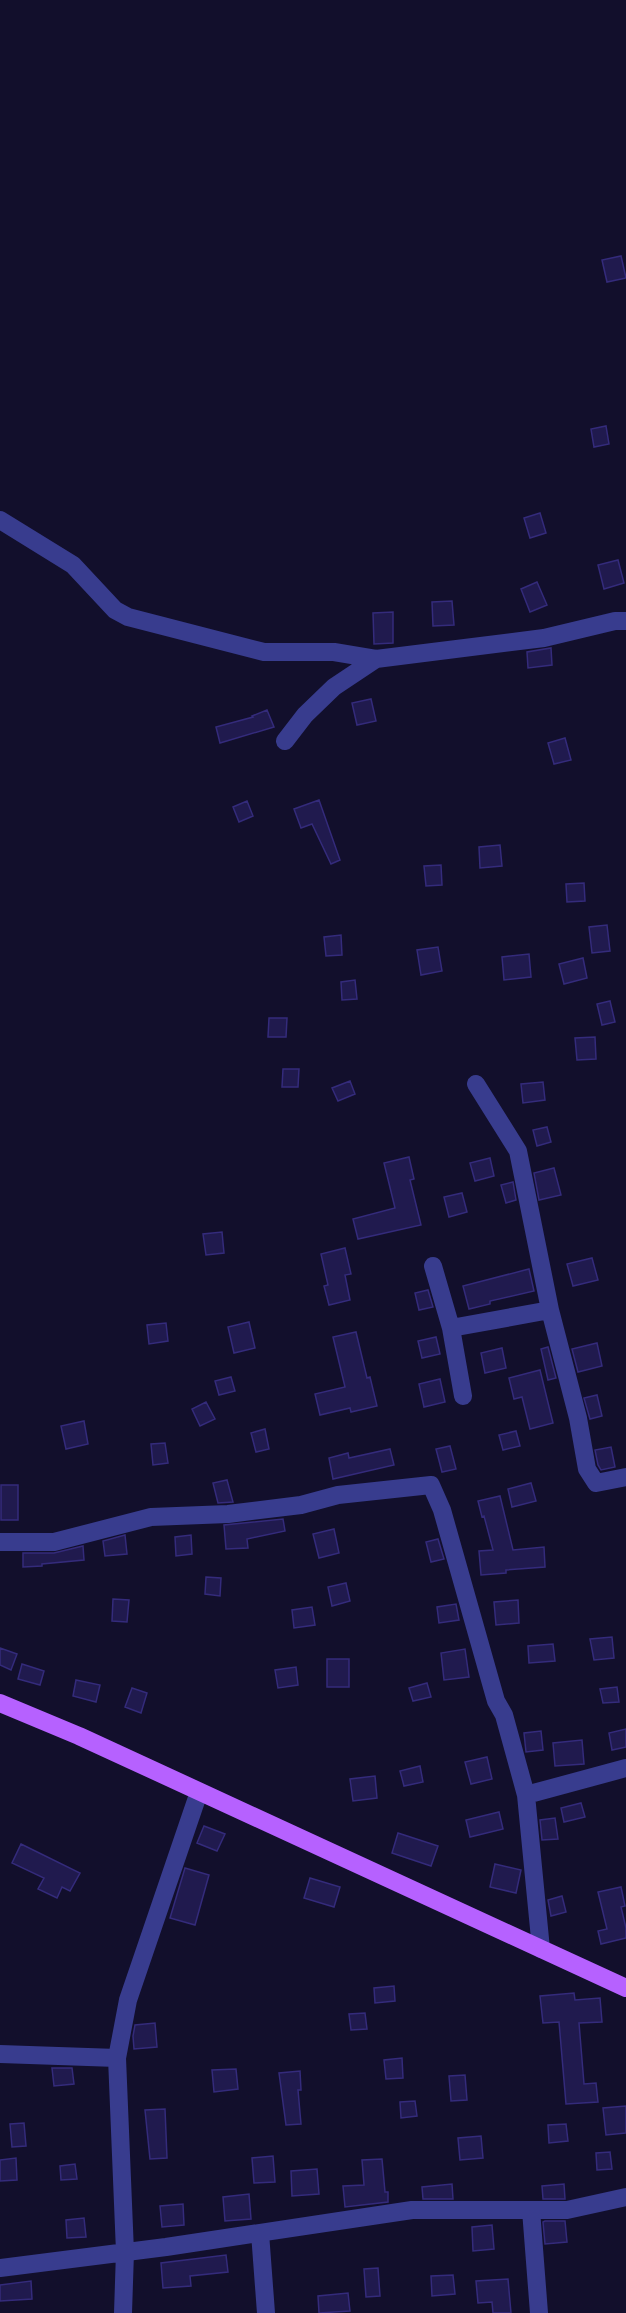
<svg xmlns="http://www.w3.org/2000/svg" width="626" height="2313" font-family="Cabin,sans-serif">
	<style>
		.building { fill: #201a4e; stroke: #342b7b; stroke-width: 1.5 }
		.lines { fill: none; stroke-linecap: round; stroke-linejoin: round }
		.minor { stroke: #383c8e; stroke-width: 18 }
		.major { stroke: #b661ff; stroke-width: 18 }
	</style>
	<rect width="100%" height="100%" fill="#120f2c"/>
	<!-- building -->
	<path class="building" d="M621 256 626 278 607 282 602 260Z
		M606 426 609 444 594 447 591 429Z
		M540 513 546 533 530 538 524 518Z
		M618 560 624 583 604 589 598 565Z
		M537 582 547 605 530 612 521 589Z
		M452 601 454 625 433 626 432 602Z
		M393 612V643L374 644 373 613Z
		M551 648 552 665 528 668 527 652Z
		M371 699 376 721 357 725 352 703Z
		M267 710 274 727 220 743 216 727 253 717 252 716Z
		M565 738 571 760 554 764 548 743Z
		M319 800 340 860 331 864 312 824 301 828 294 809Z
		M247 801 253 816 239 822 233 807Z
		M500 845 502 866 480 868 479 847Z
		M441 865 442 885 426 886 424 866Z
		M584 883 585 901 567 902 566 884Z
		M607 925 610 951 592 953 589 927Z
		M341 935 342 955 326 956 324 937Z
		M438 947 442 971 421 975 417 950Z
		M529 954 531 977 504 980 502 957Z
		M583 958 587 978 564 984 559 964Z
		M355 980 357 999 342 1000 341 982Z
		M610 1001 615 1022 602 1025 597 1004Z
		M269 1018H287L286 1037H268Z
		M595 1037 596 1059 577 1060 575 1038Z
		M283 1069H299L298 1087H282Z
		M350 1081 355 1094 338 1101 332 1088Z
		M543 1082 545 1100 523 1103 521 1084Z
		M547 1127 551 1142 537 1146 533 1130Z
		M409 1157 414 1179 410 1180 421 1225 358 1239 353 1219 395 1208 384 1163Z
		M490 1158 494 1176 475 1181 470 1163Z
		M554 1168 561 1195 539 1200 534 1173Z
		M513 1182 516 1200 506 1203 501 1185Z
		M462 1193 467 1212 449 1217 444 1197Z
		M222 1232 224 1253 206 1255 203 1234Z
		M345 1248 351 1274 345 1275 350 1300 329 1305 324 1286 328 1285 321 1254Z
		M592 1258 598 1280 573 1286 567 1264Z
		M529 1269 534 1291 490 1301V1304L469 1309 463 1286Z
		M428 1290 433 1307 419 1310 415 1293Z
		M249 1322 255 1348 234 1353 228 1327Z
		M166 1323 168 1341 149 1344 147 1325Z
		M356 1332 367 1378 370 1377 377 1406 351 1412 350 1408 320 1415 315 1394 345 1387 333 1337Z
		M436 1337 440 1354 422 1358 418 1341Z
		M597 1343 602 1366 578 1372 572 1349Z
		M548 1347 556 1378 548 1380 541 1349Z
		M502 1348 506 1368 485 1373 481 1353Z
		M540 1370 553 1423 530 1429 522 1397 514 1399 509 1378Z
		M231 1377 235 1391 219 1395 215 1381Z
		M440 1379 445 1402 424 1407 419 1384Z
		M597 1395 602 1416 590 1419 584 1398Z
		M206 1402 215 1419 200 1426 192 1409Z
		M84 1421 88 1444 66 1449 61 1426Z
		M265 1429 269 1449 256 1452 251 1433Z
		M516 1431 520 1446 503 1450 499 1435Z
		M165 1443 168 1463 153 1465 151 1444Z
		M450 1446 456 1469 442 1472 436 1449Z
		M611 1447 615 1467 601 1470 598 1465 595 1450Z
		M390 1449 394 1465 333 1479 329 1458 348 1453 349 1458Z
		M227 1480 233 1502 218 1503 213 1483Z
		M531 1483 536 1501 512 1507 508 1489Z
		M1 1485H18V1520H1Z
		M500 1496 513 1550 544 1547 545 1567 506 1570V1573L481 1575 479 1551 493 1550 484 1516 482 1517 478 1501Z
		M283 1519 285 1531 247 1539 248 1548 226 1549 224 1525Z
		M334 1529 339 1553 319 1558 313 1534Z
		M125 1535 127 1554 105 1556 103 1541Z
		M191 1535 192 1554 176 1556 175 1537Z
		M438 1539 444 1559 431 1562 426 1542Z
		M83 1546 84 1560 42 1564V1566L23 1567V1553H54Z
		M206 1577 221 1578 220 1596 205 1594Z
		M346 1583 350 1601 332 1606 328 1587Z
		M113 1599 129 1600 127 1622 112 1621Z
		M518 1600 519 1623 496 1625 494 1602Z
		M456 1604 459 1620 439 1623 437 1607Z
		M312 1607 315 1625 294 1628 292 1610Z
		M612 1637 614 1658 594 1660 590 1639Z
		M553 1644 555 1661 529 1663 528 1646Z
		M0 1648 17 1654 11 1670 0 1665Z
		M465 1649 469 1677 444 1680 441 1653Z
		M327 1659H349V1687H327Z
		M22 1664 44 1671 40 1685 18 1679Z
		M296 1667 298 1685 278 1688 275 1670Z
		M76 1680 100 1685 96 1702 73 1696Z
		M427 1683 431 1697 413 1701 409 1688Z
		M617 1687 619 1702 603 1703 600 1689Z
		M132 1688 147 1693 141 1713 125 1707Z
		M626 1729V1747L612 1750 609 1733Z
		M541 1731 543 1750 526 1752 524 1733Z
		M582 1740 584 1764 555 1766 553 1743Z
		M487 1757 492 1779 471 1784 465 1762Z
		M420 1766 423 1782 404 1786 400 1771Z
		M375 1776 377 1798 353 1801 350 1779Z
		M581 1803 585 1817 564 1822 561 1808Z
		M499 1812 503 1829 470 1837 466 1820Z
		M555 1818 558 1839 542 1840 540 1820Z
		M204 1826 225 1834 217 1851 197 1843Z
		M398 1833 438 1846 431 1866 392 1853Z
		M21 1844 80 1873 70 1891 62 1887 57 1898 38 1889 44 1878 12 1863Z
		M495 1864 521 1870 516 1893 490 1887Z
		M185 1868 209 1875 195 1925 170 1918Z
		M310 1878 340 1887 334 1907 304 1898Z
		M621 1887 625 1906 621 1907 626 1928V1938L601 1944 598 1931 607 1929 598 1892Z
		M562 1896 566 1912 551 1916 548 1900Z
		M394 1986 395 2001 375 2003 374 1988Z
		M574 1993 575 2000 600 1998 602 2022 579 2023 584 2084 596 2083 598 2102 566 2104 559 2022 543 2023 540 1996Z
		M365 2013 367 2029 351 2030 349 2014Z
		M155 2023 157 2047 134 2049 133 2036 135 2025Z
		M402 2058 403 2078 386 2079 384 2060Z
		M52 2068H72L74 2084 54 2086Z
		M236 2069 238 2089 214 2092 212 2070Z
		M300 2071 301 2090H298L301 2124 286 2125 279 2073Z
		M465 2075 467 2100 451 2101 449 2076Z
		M415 2101 417 2116 401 2118 400 2102Z
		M626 2106V2133L606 2135 603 2108Z
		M165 2109 167 2158 150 2159 145 2110Z
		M24 2123 26 2146 12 2147 10 2124Z
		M566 2124 568 2141 549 2143 548 2125Z
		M481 2136 483 2158 460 2160 458 2138Z
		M610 2152 612 2169 597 2170 596 2153Z
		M273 2156 275 2182 254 2183 252 2158Z
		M16 2158 17 2180 0 2181V2160Z
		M382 2159 385 2192H388V2202L345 2207 343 2186 364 2185 362 2160Z
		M75 2164 77 2179 61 2180 60 2166Z
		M317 2169 319 2194 292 2196 291 2171Z
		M452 2184 453 2199H423L422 2187Z
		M564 2184 565 2199H543L542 2186Z
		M249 2194 251 2219 225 2221 223 2197Z
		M183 2204 184 2225 162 2227 160 2206Z
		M84 2218 86 2237 67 2238 66 2220Z
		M545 2221H565L567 2242 545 2244 543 2222Z
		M492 2225 494 2249 473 2251 472 2227Z
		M226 2255 228 2272 190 2276 191 2286 163 2288 161 2263Z
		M378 2268 380 2296 366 2297 364 2269Z
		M453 2275 455 2294 432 2296 431 2276Z
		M508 2279 511 2313H493L492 2302 478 2303 476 2281Z
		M31 2281 32 2299 0 2301V2285Z
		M348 2293 350 2311 319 2313 318 2296Z"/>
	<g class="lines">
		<!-- minor -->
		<path class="minor" d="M0 520 73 565 115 610 128 617 264 652H334L376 659 544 638 615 621H626
			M285 741 305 715 334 687 376 659
			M476 1084 518 1151 550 1310 578 1418 587 1469 596 1483 626 1477
			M433 1266 451 1328 463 1396
			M451 1328 550 1310
			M0 1542H54L151 1517 228 1514 301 1505 338 1495 431 1485 442 1510 496 1701 504 1715 526 1795 541 1949
			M526 1795 626 1768
			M0 2054 117 2058
			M531 2210 539 2313
			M260 2233 266 2313
			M0 2268 166 2247 412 2210H567L626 2197
			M123 2313 125 2252 117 2058 128 2000 199 1792"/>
		<!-- major -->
		<path class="major" d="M0 1703 79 1736 626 1988"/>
	</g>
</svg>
